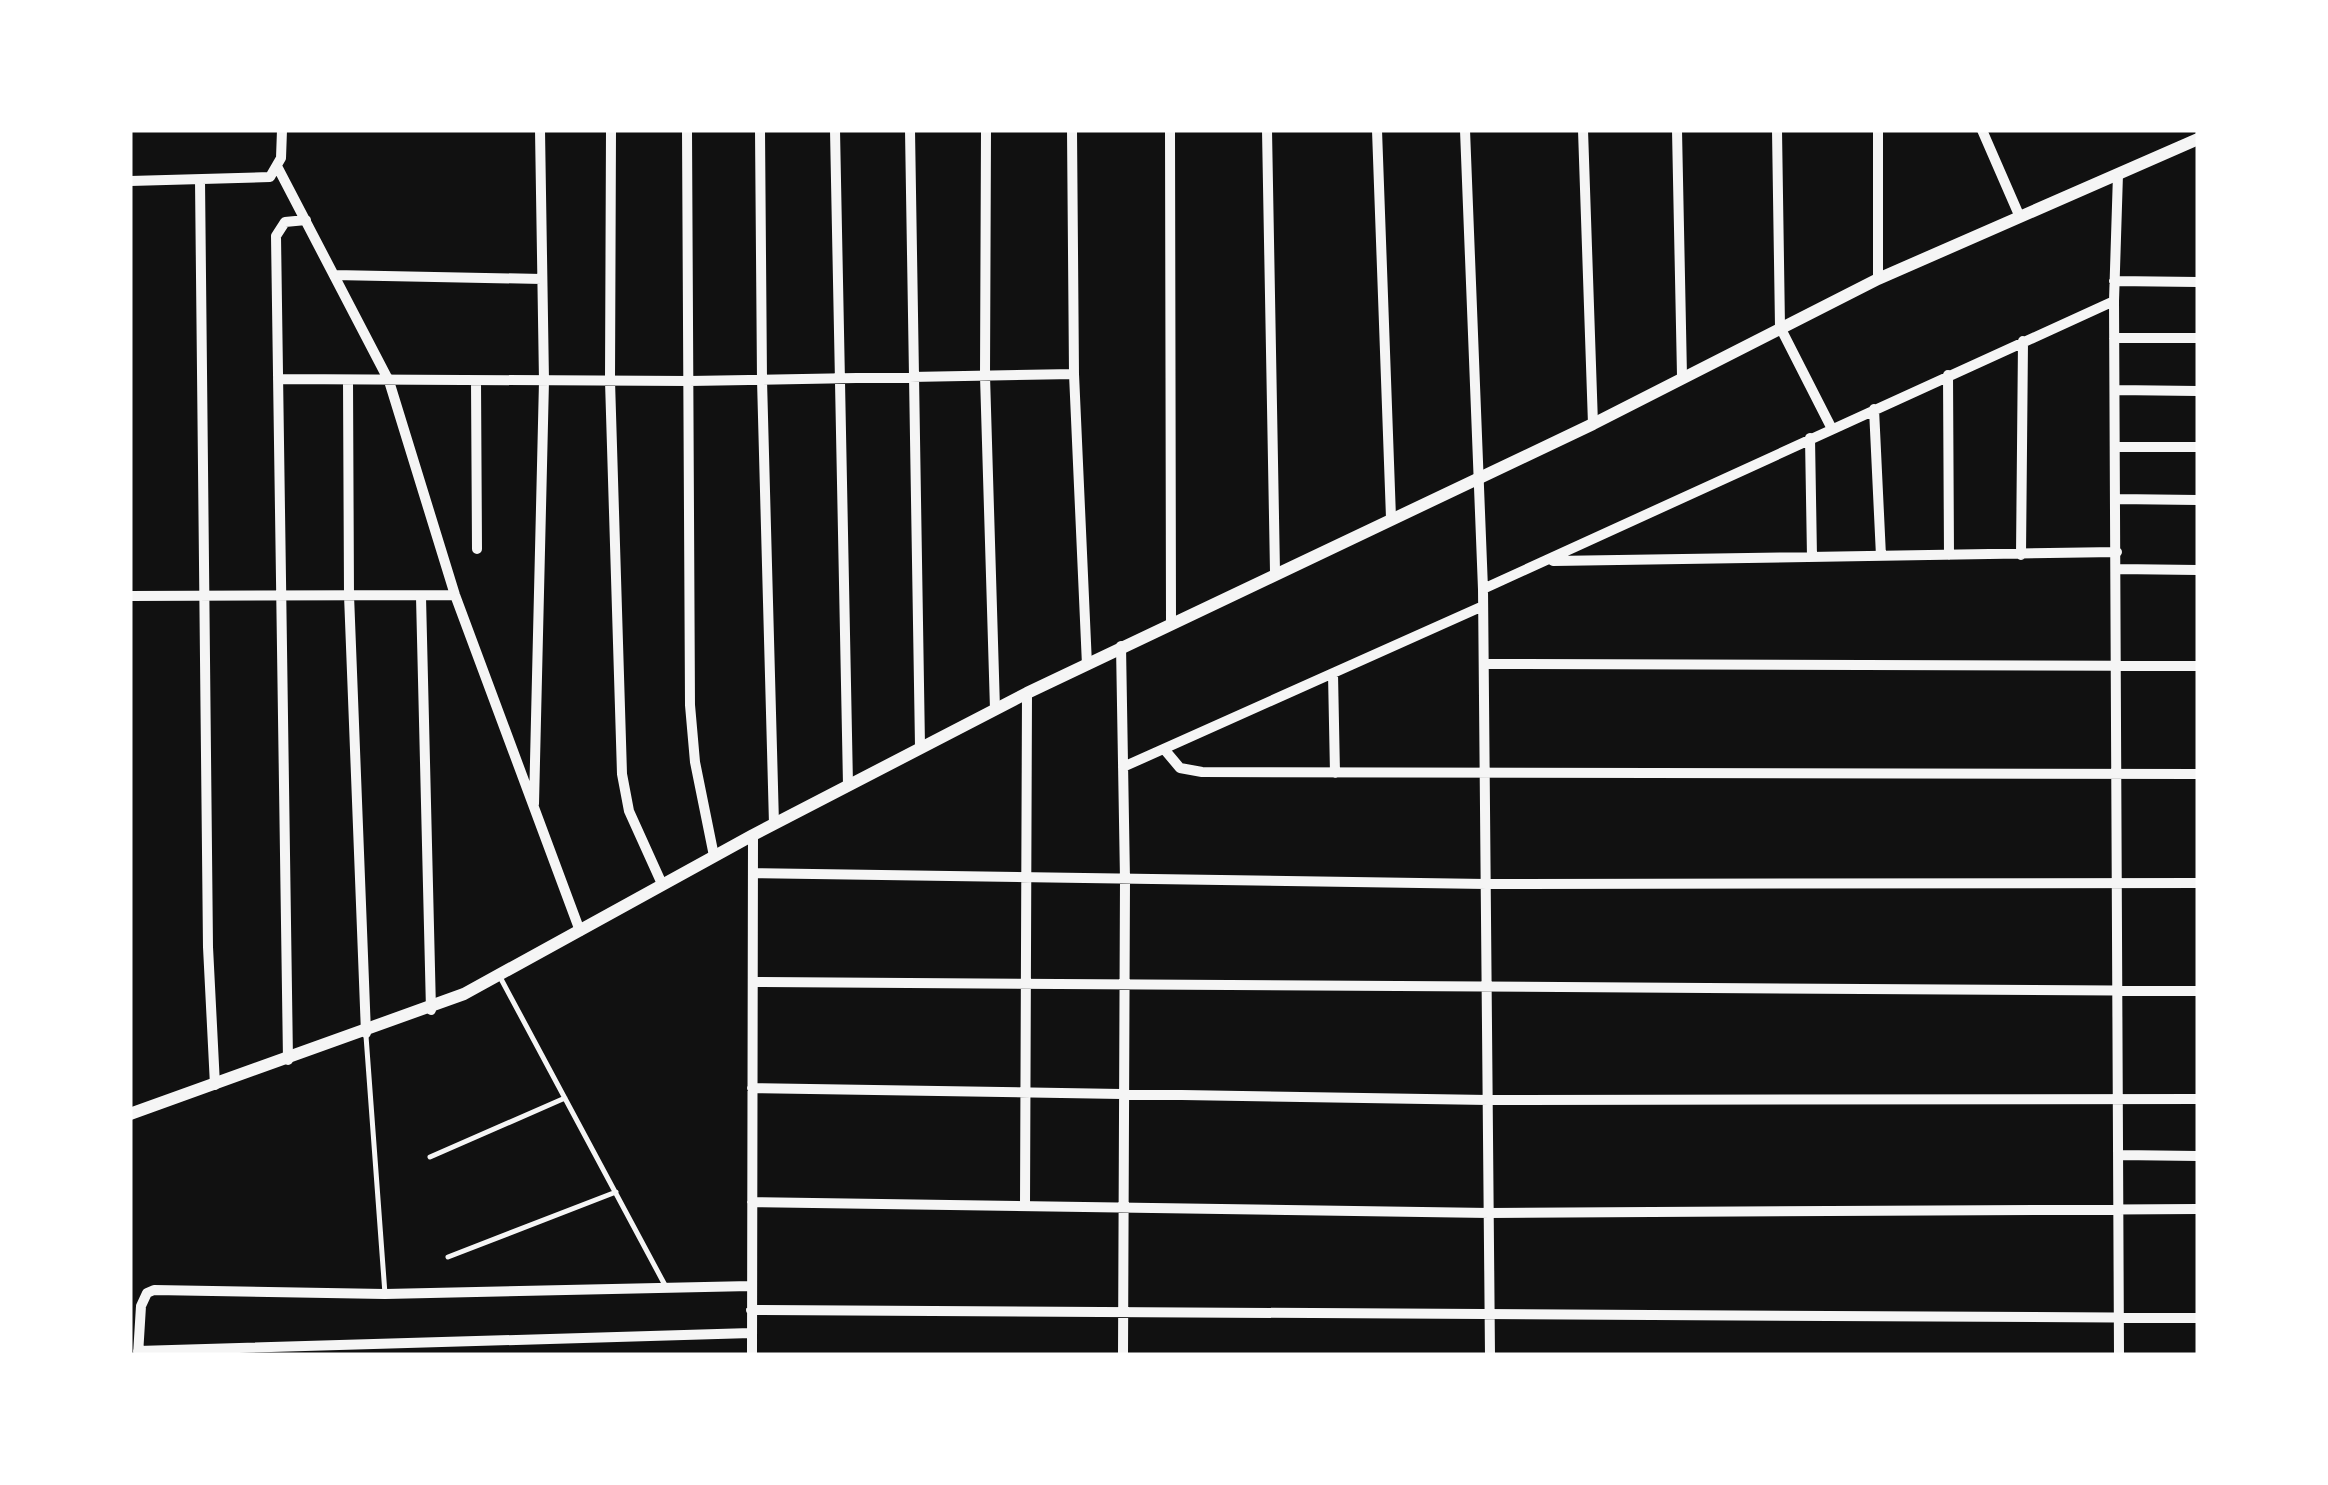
<svg xmlns="http://www.w3.org/2000/svg" width="2328" height="1485" font-family="Manrope,sans-serif">
	<style>
		.lines { fill: none; stroke-linecap: round; stroke-linejoin: round }
		.service { stroke: #f5f5f5; stroke-width: 5 }
		.minor { stroke: #f5f5f5; stroke-width: 10 }
		.tertiary { stroke: #f5f5f5; stroke-width: 12 }
	</style>
	<rect width="100%" height="100%" fill="#111"/>
	<g class="lines">
		<!-- service -->
		<path class="service" d="M500 977 666 1287
			M366 1036 385 1294
			M430 1157 565 1098
			M448 1257 616 1192"/>
		<!-- minor -->
		<path class="minor" d="M611 130 610 381 622 774 629 811 662 884
			M687 130 690 705 695 762 714 856
			M760 130 762 380 774 824
			M835 130 848 785
			M910 130 920 746
			M986 130 985 376 995 709
			M1072 130 1074 374 1087 665
			M1170 130 1171 622
			M1267 130 1275 572
			M1377 130 1391 518
			M1465 130 1483 589 1490 1355
			M1583 130 1593 424
			M1677 130 1682 376
			M1777 130 1780 327 1832 429
			M1878 130V279
			M1982 130 2019 215
			M278 168 389 381 455 595 580 931
			M2118 174 2114 301 2119 1355
			M200 180 208 947 215 1085
			M130 181 270 177 281 158 282 130
			M334 275 542 279
			M2114 281 2198 282
			M2114 338H2198
			M1948 375 1949 555
			M278 379 689 381 1074 374
			M348 380 349 595 366 1033
			M476 381 477 549
			M2115 390 2198 391
			M1874 409 1881 556
			M1810 438 1812 557
			M2116 447H2198
			M2116 499 2198 500
			M2021 555 2023 341
			M1553 561 2117 552
			M2117 569 2198 570
			M1483 589 2114 301
			M130 596 455 595
			M421 597 431 1010
			M1121 646 1125 879 1123 1355
			M1484 664 2198 666
			M1333 674 1335 773
			M1164 749 1180 768 1202 772 2198 774
			M1123 767 1483 606
			M534 804 544 381 540 130
			M753 873 1486 884 2198 883
			M753 982 2198 991
			M288 1060 276 236 285 222 306 220
			M752 1088 1488 1100 2198 1099
			M2119 1155 2198 1156
			M752 1202 1489 1213 2198 1209
			M1025 1206 1027 693
			M751 1310 2198 1318
			M138 1351 751 1333
			M138 1355 141 1306 147 1293 154 1290 385 1294 751 1286
			M752 1355 753 835"/>
		<!-- tertiary -->
		<path class="tertiary" d="M130 1114 464 994 753 835 1027 693 1593 424 1878 279 2198 139"/>
	</g>
	<!-- border -->
	<rect width="2328" height="1485" fill="none" stroke="#ffffff" stroke-width="265"/>
</svg>
